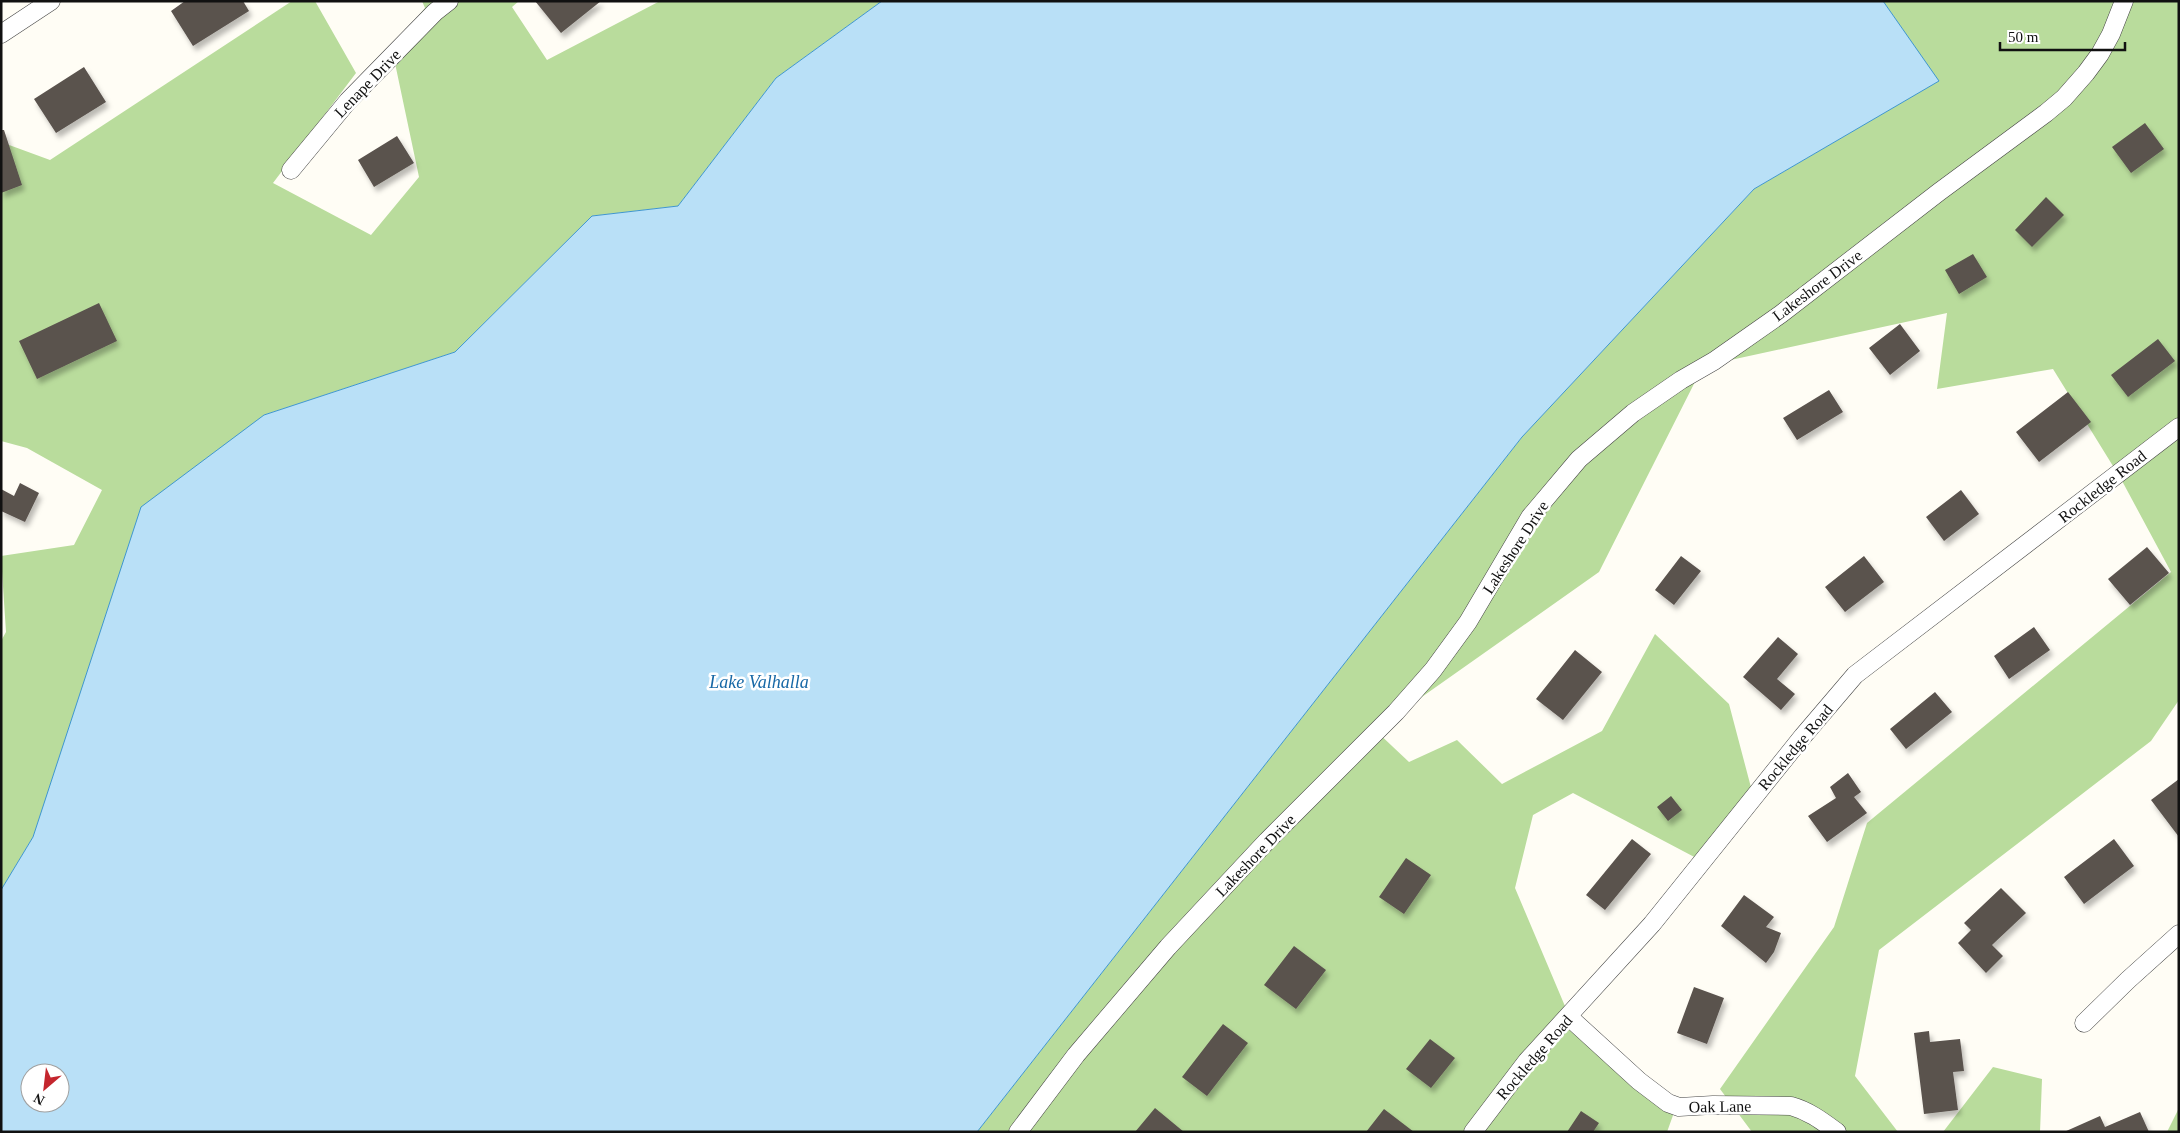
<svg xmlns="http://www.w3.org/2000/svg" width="2180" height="1133" font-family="'Times New Roman',serif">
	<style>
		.forest { fill: #b9dc9c }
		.water { fill: #b9e0f7; stroke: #3f96cf; fill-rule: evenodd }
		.building { fill: #5a524d; filter: url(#shadow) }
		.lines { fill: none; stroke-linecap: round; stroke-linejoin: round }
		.minor-casing { stroke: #444; stroke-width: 19 }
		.minor { stroke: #fff; stroke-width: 18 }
		.labels { text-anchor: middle; stroke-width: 5; stroke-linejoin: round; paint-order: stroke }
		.street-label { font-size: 16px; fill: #111; stroke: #fff }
		.water-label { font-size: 18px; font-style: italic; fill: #1768a6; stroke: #fff }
	</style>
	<defs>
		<filter id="shadow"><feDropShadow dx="3" dy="5" stdDeviation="2.5" flood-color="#0004"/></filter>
	</defs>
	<rect width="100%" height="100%" fill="#fffdf5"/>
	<!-- forest -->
	<path class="forest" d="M292 1H315L356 73 273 183 371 235 419 177 392 49 425 8 422 1H519L512 7 547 60 660 1H882L776 78 678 206 592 216 455 352 264 415 33 837 1 890V641L6 632 1 556 74 545 102 490 27 448 1 441V142L50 160Z
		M1883 1H2179V700L2151 741 1879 950 1855 1076 1898 1132H1752L1720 1089 1834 927 1867 823 2171 572 2121 479 2053 369 1937 389 1947 313 1703 366 1599 572 1375 730 1409 762 1457 740 1502 784 1602 731 1655 634 1729 704 1753 795 1700 860 1573 793 1533 815 1515 888 1570 1018 1676 1107 1667 1132H977L1522 437 1754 189 1938 81Z
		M1993 1067 2042 1079 2040 1132H1943Z
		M2179 1108V1132H2167Z"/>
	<!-- water -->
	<path class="water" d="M882 1H1883L1939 81 1754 189 1522 437 977 1132H1V890L33 837 141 507 264 415 455 352 592 216 678 206 776 78ZM30 1073H60V1103H30Z"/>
	<!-- building -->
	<path class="building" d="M185 1H243L249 11 193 46 171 11Z
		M535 1H601L561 33Z
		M84 67 106 102 56 133 34 99Z
		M2145 123 2164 149 2131 173 2112 147Z
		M1 130H4L22 185 1 193Z
		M397 136 414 163 374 187 358 160Z
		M2046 197 2064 215 2032 247 2015 230Z
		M1973 254 1987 277 1959 294 1945 270Z
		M99 303 117 341 37 379 19 341Z
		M1900 324 1920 351 1890 375 1869 348Z
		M2158 339 2175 361 2128 397 2111 375Z
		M1829 390 1843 412 1797 440 1783 418Z
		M2068 392 2091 422 2039 462 2016 432Z
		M20 483 39 493 25 522 1 511V489L14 496Z
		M1961 490 1979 514 1944 541 1926 517Z
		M2147 547 2169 573 2130 605 2108 579Z
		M1681 556 1701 571 1674 605 1655 590Z
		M1864 556 1884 582 1845 612 1825 587Z
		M2034 627 2050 650 2009 679 1994 656Z
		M1778 637 1798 654 1777 679 1795 694 1781 710 1743 677Z
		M1575 650 1602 672 1563 720 1536 699Z
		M1935 692 1952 712 1906 749 1890 729Z
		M1848 773 1861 792 1854 797 1867 813 1827 842 1808 816 1836 798 1830 787Z
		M2179 779V837L2151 800Z
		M1671 796 1682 810 1668 821 1657 807Z
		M1632 839 1651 854 1605 910 1586 895Z
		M2114 839 2134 866 2084 904 2064 877Z
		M1406 858 1431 875 1404 914 1379 897Z
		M2001 888 2026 913 1992 945 2003 956 1986 973 1958 943 1971 930 1964 923Z
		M1744 895 1774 917 1766 927 1781 933 1774 952 1766 963 1721 926Z
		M1294 946 1326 970 1296 1009 1264 985Z
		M1694 987 1724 998 1707 1044 1677 1033Z
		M1223 1024 1248 1043 1207 1096 1182 1077Z
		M1929 1031 1930 1042 1960 1039 1964 1071 1953 1072 1958 1110 1924 1114 1914 1033Z
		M1430 1039 1455 1058 1431 1088 1406 1069Z
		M1155 1108 1184 1132H1135Z
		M1384 1109 1414 1132H1366Z
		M1581 1111 1599 1123 1593 1132H1567Z
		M2140 1112 2149 1132H2064L2100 1116 2105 1127Z"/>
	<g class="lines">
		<defs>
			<path id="minor" d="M1 34 51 1
				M291 170 348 101 435 12 449 1
				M1569 1017 1639 1081 1668 1103 1679 1107 1713 1105 1791 1106C1809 1111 1822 1121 1837 1132
				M2084 1023 2128 980 2179 934
				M1018 1132 1076 1055 1168 947 1267 841 1396 712 1433 670 1468 622 1530 517 1579 459 1633 413 1681 380 1714 361 1781 314 1939 192 2046 113 2064 98 2086 73 2100 54 2111 34 2124 1
				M1473 1132 1527 1061 1652 924 1803 736 1855 675 2179 427"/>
		</defs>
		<!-- minor casing -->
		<use href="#minor" class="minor-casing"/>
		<!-- minor -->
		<use href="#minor" class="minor"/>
	</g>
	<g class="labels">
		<!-- street labels -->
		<g class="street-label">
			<text transform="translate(367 83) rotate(-46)" y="6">Lenape Drive</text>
			<text transform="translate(1817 285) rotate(-37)" y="6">Lakeshore Drive</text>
			<text transform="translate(2102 486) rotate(-38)" y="6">Rockledge Road</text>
			<text transform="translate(1515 547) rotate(-57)" y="6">Lakeshore Drive</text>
			<text transform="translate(1795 747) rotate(-50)" y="6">Rockledge Road</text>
			<text transform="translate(1255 855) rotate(-46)" y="6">Lakeshore Drive</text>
			<text transform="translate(1534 1057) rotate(-49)" y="6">Rockledge Road</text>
			<text transform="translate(1720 1106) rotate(-1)" y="6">Oak Lane</text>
		</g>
		<!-- water labels -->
		<g class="water-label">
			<text x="759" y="688">Lake Valhalla</text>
		</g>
	</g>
	<!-- border -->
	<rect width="2180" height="1133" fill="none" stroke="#111111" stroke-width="5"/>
	<!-- north arrow -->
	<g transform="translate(45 1088) rotate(208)"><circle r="24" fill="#ffffff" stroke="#a0a0a0"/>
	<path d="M0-4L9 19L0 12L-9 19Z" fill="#c4262e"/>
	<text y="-8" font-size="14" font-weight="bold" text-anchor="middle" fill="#111111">N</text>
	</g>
	<!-- scale -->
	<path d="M2000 42v8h125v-8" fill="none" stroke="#111111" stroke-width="2.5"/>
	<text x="2008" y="42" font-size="15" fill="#111111" stroke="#ffffff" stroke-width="4" paint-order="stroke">50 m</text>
</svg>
